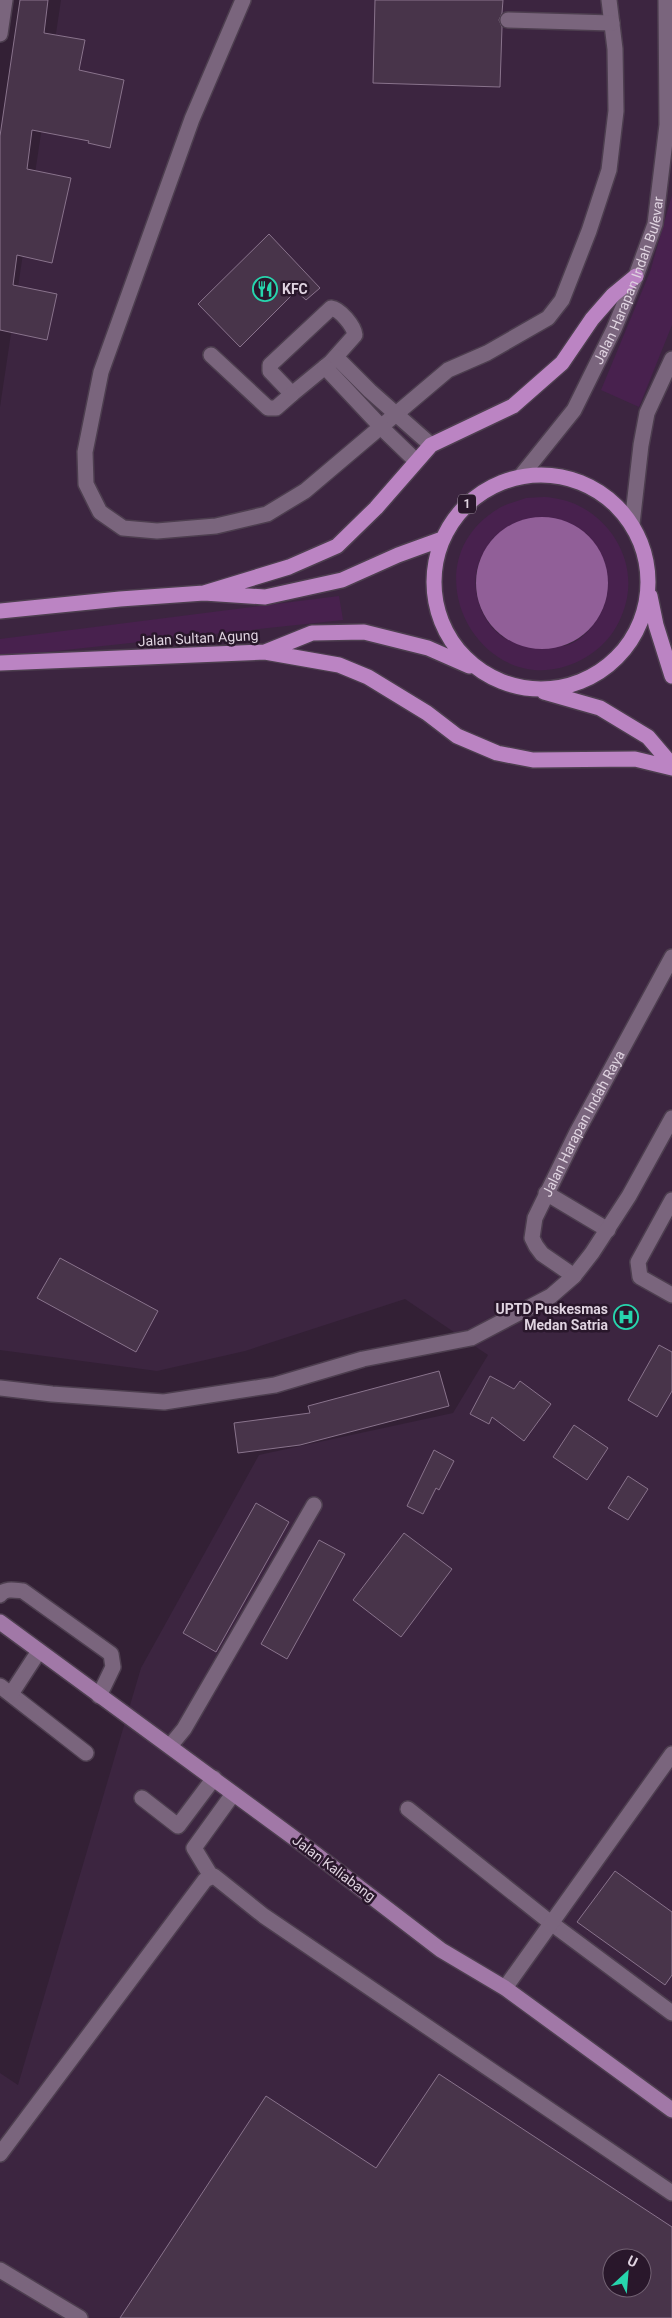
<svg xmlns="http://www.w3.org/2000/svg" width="672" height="2318" font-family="Roboto,sans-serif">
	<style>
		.built { fill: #3c2540; fill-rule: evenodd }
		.green { fill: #48214e; fill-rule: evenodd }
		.water { fill: #915f98 }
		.building { fill: #48344a; stroke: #89738c; fill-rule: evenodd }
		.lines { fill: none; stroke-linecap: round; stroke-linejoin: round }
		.minor-casing { stroke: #4d3e4f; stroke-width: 18 }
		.major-casing { stroke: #4d3e4f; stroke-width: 18 }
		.highway-casing { stroke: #4d3e4f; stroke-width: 18 }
		.minor { stroke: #7a657d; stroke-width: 15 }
		.major { stroke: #a178a7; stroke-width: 15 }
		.highway { stroke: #bb84c3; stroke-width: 15 }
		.labels { text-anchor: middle; stroke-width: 5; stroke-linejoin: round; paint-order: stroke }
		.shield { fill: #29172b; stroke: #a89baa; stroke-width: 1 }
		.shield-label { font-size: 12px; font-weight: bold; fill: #dfd3e0 }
		.street-label { font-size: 14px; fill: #dfd3e0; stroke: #29172b }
		.poi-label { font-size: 14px; font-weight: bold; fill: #dfd3e0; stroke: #29172b; text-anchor: start }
	</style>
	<rect width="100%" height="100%" fill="#332035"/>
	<!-- built -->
	<path class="built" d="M61 0H672V2318H0V2073L18 2085 141 1668 259 1455 453 1413 488 1355 405 1299 245 1351 157 1371 0 1350V407ZM612 2258H642V2288H612Z"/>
	<!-- green -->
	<path class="green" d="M672 195V325L639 407 601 390 650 272Z
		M526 498C535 498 544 496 553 498 600 504 636 551 627 598 621 626 606 647 581 660 484 710 402 563 501 507 509 503 518 501 526 498ZM586 533C603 553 612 572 606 599 603 616 582 645 562 646 552 646 542 643 532 642 524 641 512 642 506 639 483 626 471 593 477 569 480 556 487 546 495 536Z
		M339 596 343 620 0 657V639Z"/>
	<!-- water -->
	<path class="water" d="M476 583a66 66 0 1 1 132 0a66 66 0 1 1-132 0Z"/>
	<!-- building -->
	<path class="building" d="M20 0H48L44 33 85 40 79 70 124 80 110 148 88 143 89 141 32 130 27 169 71 178 52 263 17 255 13 285 57 294 47 340 0 330V136Z
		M375 0H503L502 13 499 20 502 27 500 87 373 83Z
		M269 234 320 288 306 300 296 291 240 347 198 304Z
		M60 1258 158 1311 136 1352 37 1298Z
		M659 1345 672 1352V1391L657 1417 628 1400Z
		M439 1371 449 1406 300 1445 238 1453 234 1423 310 1413 308 1406Z
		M490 1376 514 1389 520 1381 551 1404 524 1441 492 1417 489 1424 470 1414Z
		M574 1425 608 1448 587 1480 553 1457Z
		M434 1450 454 1461 439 1490 436 1488 423 1514 407 1506Z
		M628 1476 648 1489 628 1520 608 1508Z
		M256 1503 289 1522 216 1652 183 1633Z
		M404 1533 452 1569 401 1637 353 1600Z
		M319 1540 345 1554 287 1659 261 1644Z
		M615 1871 672 1912V1975L665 1985 577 1922Z
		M439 2074 672 2227V2318H120L266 2096 376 2168ZM612 2258H642V2288H612Z"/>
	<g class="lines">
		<defs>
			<g id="minor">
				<path d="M243 0 192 119 101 372 85 452 86 484 100 512 123 528 157 531 216 526 267 514 305 491 448 370 487 353 548 318 562 300 589 231 609 170 616 111 615 49 609 0"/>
				<path d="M508 20 612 23"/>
				<path d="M0 34 5 0"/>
				<path d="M331 308C340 309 354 326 355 335L331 362 292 394 270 371V365Z"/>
				<path d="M211 355 268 408H276L292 394"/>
				<path d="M336 357 370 391 431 445"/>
				<path d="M325 367 386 432 416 461"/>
				<path id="s1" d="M521 476 574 410 614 329 636 276 655 224 667 125 666 0"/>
				<path d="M632 524 641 445 647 413 672 359"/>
				<path d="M546 1193 608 1230"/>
				<path d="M672 1200 638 1262 640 1277 672 1295"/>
				<path id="s2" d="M574 1276 542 1254 536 1246 532 1238 535 1218 577 1132 672 957"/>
				<path d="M0 1388 52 1394 164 1402 275 1385 363 1359 471 1338 551 1296 574 1276 592 1253 629 1196 672 1118"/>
				<path d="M0 1595C5 1588 14 1590 23 1591L111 1654 113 1667 99 1696"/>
				<path d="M0 1686 86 1753"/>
				<path d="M11 1694 39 1651"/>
				<path d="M170 1746 184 1729 314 1505"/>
				<path d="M142 1798 178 1826 214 1778"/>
				<path d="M408 1809 551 1923 672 2013"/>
				<path d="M211 1876 194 1848 233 1794"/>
				<path d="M505 1988 672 1754"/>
				<path d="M0 2154 205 1880 214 1876 264 1916 672 2193"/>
				<path d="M0 2270 80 2318"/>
			</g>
			<path id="major" d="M0 1622 313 1852 441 1950 505 1988 672 2110"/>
			<path id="highway" d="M434 582a107 107 0 1 1 214 0a107 107 0 1 1-214 0Z
				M204 593 289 567 337 546 376 508 431 445 513 406 562 363 592 319 613 295 636 276
				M650 596 656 625 672 676
				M0 611 120 599 204 593 265 597 342 580 398 555 442 539
				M265 652 339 665 368 677 427 713 457 736 497 753 533 760 635 759 672 768
				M0 663 265 652 312 633 364 632 428 648 469 666
				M544 692 600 708 648 737 672 765"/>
		</defs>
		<!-- minor casing -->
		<use href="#minor" class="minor-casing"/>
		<!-- major casing -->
		<use href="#major" class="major-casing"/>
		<!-- highway casing -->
		<use href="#highway" class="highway-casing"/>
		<!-- minor -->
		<use href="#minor" class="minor"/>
		<!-- major -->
		<use href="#major" class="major"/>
		<!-- highway -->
		<use href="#highway" class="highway"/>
	</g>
	<!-- icons -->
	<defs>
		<symbol id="restaurant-ring" viewBox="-11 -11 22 22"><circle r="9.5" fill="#29172b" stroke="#27d5ad" stroke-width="1.5"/><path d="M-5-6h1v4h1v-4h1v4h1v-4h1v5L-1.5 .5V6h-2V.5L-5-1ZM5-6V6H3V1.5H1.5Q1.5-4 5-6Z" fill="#27d5ad"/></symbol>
		<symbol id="hospital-ring" viewBox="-11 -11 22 22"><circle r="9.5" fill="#29172b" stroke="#27d5ad" stroke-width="1.5"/><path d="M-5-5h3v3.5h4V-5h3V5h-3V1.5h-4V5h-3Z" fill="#27d5ad"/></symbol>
	</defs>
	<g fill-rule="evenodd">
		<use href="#restaurant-ring" x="251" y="275" width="28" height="28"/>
		<use href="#hospital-ring" x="612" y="1303" width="28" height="28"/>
	</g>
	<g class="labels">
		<!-- shield labels -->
		<rect class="shield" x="458" y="494.5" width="18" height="19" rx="4"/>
		<g class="shield-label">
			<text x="467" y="508">1</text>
		</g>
		<!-- street labels -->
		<g class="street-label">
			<text dy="5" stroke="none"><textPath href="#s1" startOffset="226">Jalan Harapan Indah Bulevar</textPath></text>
			<text transform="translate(198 638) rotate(-3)" y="5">Jalan Sultan Agung</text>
			<text dy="5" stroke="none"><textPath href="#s2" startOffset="184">Jalan Harapan Indah Raya</textPath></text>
			<text transform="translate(334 1868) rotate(37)" y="5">Jalan Kaliabang</text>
		</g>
		<!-- poi labels -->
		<g class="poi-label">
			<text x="282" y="294">KFC</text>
			<text x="608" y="1314" text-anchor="end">UPTD Puskesmas<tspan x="608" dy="16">Medan Satria</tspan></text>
		</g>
	</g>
	<!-- north arrow -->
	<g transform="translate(627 2273) rotate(26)"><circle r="24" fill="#29172b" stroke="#726273"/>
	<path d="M0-4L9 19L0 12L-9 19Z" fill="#27d5ad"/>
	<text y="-8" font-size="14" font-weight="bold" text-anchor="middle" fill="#dfd3e0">U</text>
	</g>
</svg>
